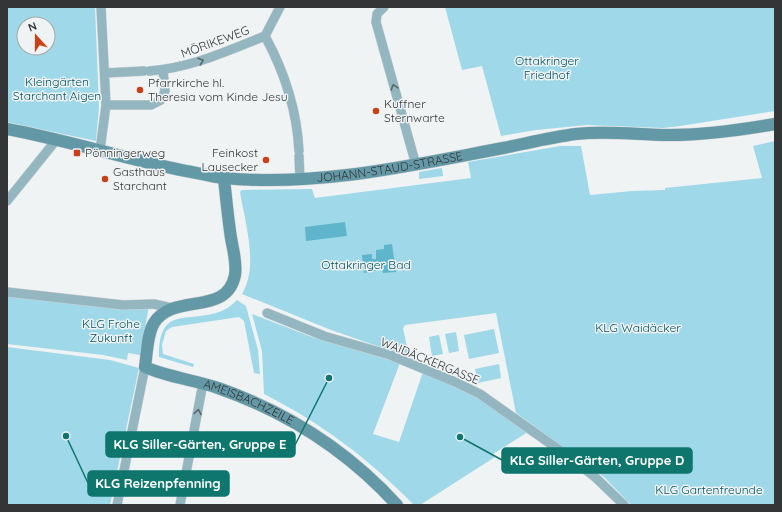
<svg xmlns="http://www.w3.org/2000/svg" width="782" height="512" font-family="Quicksand,sans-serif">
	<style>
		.green { fill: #9fd8e8; fill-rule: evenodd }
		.water { fill: #5fb6cc }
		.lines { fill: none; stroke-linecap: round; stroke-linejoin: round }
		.street-casing { stroke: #cdd1d2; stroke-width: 10 }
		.secondary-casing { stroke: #cdd1d2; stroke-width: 13 }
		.street { stroke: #94b6c0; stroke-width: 9 }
		.secondary { stroke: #6399a7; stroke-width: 12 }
		.oneway { stroke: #5a696d }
		.poi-dot { fill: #c94116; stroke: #eff3f4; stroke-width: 1.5 }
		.labels { text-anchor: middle; stroke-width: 3; stroke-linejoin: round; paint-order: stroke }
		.street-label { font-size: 12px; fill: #343536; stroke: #eff3f4 }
		.park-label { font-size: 12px; fill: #005161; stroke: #eff3f4 }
		.poi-label { font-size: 12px; fill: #343536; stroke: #eff3f4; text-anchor: start }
		.leader { fill: none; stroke: #0f766e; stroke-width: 1.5 }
		.callout-dot { fill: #0f766e; stroke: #eff3f4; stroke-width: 1.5 }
		.callout { fill: #0f766e; stroke: #0f766e; stroke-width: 1.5 }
		.callout-label { font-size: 13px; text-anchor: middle; font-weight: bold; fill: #fff }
	</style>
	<rect width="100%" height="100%" fill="#eff3f4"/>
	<!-- green -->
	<path class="green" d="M7 7H95L99 107 96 141 7 122ZM24 24H48V48H24Z
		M445 7H775V111L680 126 663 128 587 125 536 130 501 136 482 66 462 70Z
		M775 141V505H631L604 477 516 413 496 313 405 325 403 328 409 357 331 330 242 294C259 266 245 223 240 192L242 190 312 189 315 198 471 178 468 162 560 146H581L590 195 632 191 665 190V188L762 178 753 146Z
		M442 168 443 176 419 179V172Z
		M7 295 149 306 140 355 128 353 127 360 103 355 7 344Z
		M237 300 246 306 258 350 260 374 254 373 244 321 239 317 172 327 166 331 162 345 163 354 194 364 193 367 159 357C159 308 182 322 216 313 224 311 231 306 237 300Z
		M252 314 312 337 400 363 373 434 399 442 423 372 472 394 528 432 493 454 495 457 420 505H414C369 459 321 423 264 394L262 351Z
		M494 329 499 353 469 359 464 335Z
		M456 332 459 351 449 353 445 334Z
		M439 335 443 354 432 356 429 337Z
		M7 347 110 360 139 368 110 505H7Z
		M499 364 501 378 478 383 475 369Z"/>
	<!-- water -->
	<path class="water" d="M345 222 347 236 306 241 305 227Z
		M392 244 396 272 383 273 382 269 364 273 362 255 372 254V259H376V250L384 249V245Z"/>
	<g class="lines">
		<defs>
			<path id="street" d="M384 7 377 14 376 22 416 165
				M265 36C284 71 297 111 299 151
				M149 71C191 68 227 51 265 36L280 7
				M105 73 144 71
				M106 105H151L161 100 165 91 163 70
				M100 150 106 105 101 7
				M299 156 300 179
				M7 201 57 139
				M7 292 123 305 154 304 172 308
				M267 313 324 336 390 355 453 381 480 394 572 459 595 477 624 505
				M117 505 145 367
				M180 505 203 383"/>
			<g id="secondary">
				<path id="s1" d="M7 129C67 140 126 159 186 171 199 173 212 177 224 178 318 187 412 165 503 148 528 143 552 137 576 134 608 130 638 135 670 135 705 135 740 130 775 124"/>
				<path id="s2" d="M224 178C226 198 228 218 231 238 233 250 237 263 235 275 227 317 173 292 154 323 147 334 147 354 145 367 168 377 194 380 218 388 287 412 347 450 397 505"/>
			</g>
		</defs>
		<!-- street casing -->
		<use href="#street" class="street-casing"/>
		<!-- secondary casing -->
		<use href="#secondary" class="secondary-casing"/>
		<!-- street -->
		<use href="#street" class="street"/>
		<!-- secondary -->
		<use href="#secondary" class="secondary"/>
	</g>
	<!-- one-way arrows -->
	<defs><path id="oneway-chevron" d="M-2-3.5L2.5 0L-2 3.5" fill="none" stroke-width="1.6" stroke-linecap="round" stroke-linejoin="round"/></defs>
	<g class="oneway">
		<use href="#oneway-chevron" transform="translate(201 61) rotate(-19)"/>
		<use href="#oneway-chevron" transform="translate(394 87) rotate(-106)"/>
		<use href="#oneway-chevron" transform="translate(198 412) rotate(-79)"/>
	</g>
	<!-- markers -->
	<g class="poi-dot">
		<circle cx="140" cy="90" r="4"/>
		<circle cx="376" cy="111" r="4"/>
		<rect x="73" y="149" width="8" height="8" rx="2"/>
		<circle cx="266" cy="160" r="4"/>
		<circle cx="105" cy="179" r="4"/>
	</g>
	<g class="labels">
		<!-- street labels -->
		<g class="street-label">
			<text transform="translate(215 42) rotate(-20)" y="4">MÖRIKEWEG</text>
			<text dy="4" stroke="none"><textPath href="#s1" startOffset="389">JOHANN-STAUD-STRASSE</textPath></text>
			<text transform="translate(430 361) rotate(22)" y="4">WAIDÄCKERGASSE</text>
			<text dy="4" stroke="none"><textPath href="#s2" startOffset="353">AMEISBACHZEILE</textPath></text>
		</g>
		<!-- park labels -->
		<g class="park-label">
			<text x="547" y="65">Ottakringer<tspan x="547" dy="14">Friedhof</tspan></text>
			<text x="57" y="86">Kleingärten<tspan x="57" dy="14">Starchant Aigen</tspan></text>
			<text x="366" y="269">Ottakringer Bad</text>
			<text x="111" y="328">KLG Frohe<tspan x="111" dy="14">Zukunft</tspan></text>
			<text x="638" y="332">KLG Waidäcker</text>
			<text x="709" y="494">KLG Gartenfreunde</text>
		</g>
		<!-- poi labels -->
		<g class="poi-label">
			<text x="148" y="87">Pfarrkirche hl.<tspan x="148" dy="14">Theresia vom Kinde Jesu</tspan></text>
			<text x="384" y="108">Kuffner<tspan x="384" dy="14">Sternwarte</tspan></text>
			<text x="85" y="157">Pönningerweg</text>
			<text x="258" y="157" text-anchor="end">Feinkost<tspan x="258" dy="14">Lausecker</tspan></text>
			<text x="113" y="176">Gasthaus<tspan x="113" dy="14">Starchant</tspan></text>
		</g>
	</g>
	<!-- callouts -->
	<path class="leader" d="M329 378L295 445M460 437L502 460M66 436L88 483"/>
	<g class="callout-dot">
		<circle cx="329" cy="378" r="4"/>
		<circle cx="460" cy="437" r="4"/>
		<circle cx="66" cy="436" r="4"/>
	</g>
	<g class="callout">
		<rect x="106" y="432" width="189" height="25" rx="4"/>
		<rect x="502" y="448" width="190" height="25" rx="4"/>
		<rect x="88" y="471" width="141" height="25" rx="4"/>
	</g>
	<g class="callout-label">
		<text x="200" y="449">KLG Siller-Gärten, Gruppe E</text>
		<text x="597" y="465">KLG Siller-Gärten, Gruppe D</text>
		<text x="158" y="488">KLG Reizenpfenning</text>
	</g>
	<!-- border -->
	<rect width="782" height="512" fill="none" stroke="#343536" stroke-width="16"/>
	<!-- north arrow -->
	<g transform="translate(36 36) rotate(339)"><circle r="19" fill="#eff3f4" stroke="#a4a7a8"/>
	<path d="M0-3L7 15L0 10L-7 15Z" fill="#c94116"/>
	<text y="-6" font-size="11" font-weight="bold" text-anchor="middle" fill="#343536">N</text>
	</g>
</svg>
